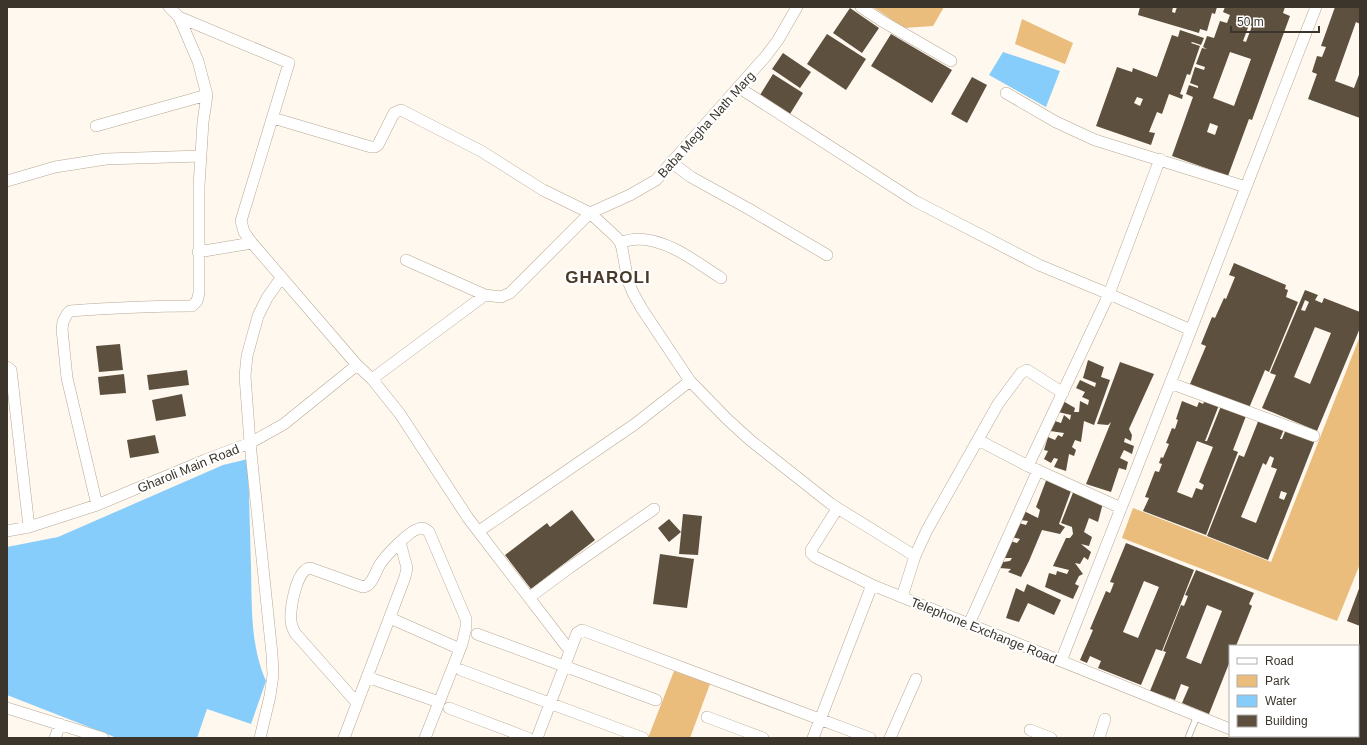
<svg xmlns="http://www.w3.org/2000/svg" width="1367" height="745" font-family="Helvetica,sans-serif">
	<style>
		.green { fill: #eabd7d }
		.water { fill: #87cdfb }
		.building { fill: #5e503e; fill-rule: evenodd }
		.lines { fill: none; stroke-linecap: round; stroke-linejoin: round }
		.lane-casing { stroke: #b7a893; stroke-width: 7 }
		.street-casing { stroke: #b7a893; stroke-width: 12 }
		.lane { stroke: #fff; stroke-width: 5.5 }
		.street { stroke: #fff; stroke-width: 11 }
		.labels { text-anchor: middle; stroke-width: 4; stroke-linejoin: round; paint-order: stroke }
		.street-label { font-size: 13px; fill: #3b352c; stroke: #fff }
		.district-label { font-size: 17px; font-weight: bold; letter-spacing: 1px; fill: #473a28; stroke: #fff }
	</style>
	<rect width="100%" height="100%" fill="#fef8ef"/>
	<!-- green -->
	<path class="green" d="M873 7H944L933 26 904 28Z
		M1022 19 1073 43 1065 64 1015 44Z
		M1360 336V564L1337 621 1122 538 1133 508 1271 562Z
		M674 671 710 684 690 738H648Z"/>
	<!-- water -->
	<path class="water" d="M1003 52 1060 71 1046 107 989 75Z
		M248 459C249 495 250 531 251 567 252 605 250 645 266 681L251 724 207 709 197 738H117L7 695V547L58 537 223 465Z"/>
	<!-- building -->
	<path class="building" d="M1140 7H1173L1172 12 1175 13 1177 7H1217L1215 14 1212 13 1207 31 1200 29 1199 33 1138 15Z
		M1225 7H1285L1283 13 1290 16 1252 120 1249 119 1228 176 1172 156 1193 97 1186 94 1189 85 1198 88V86L1190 83 1195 67 1204 70 1205 67 1196 64 1202 48 1207 49 1203 47 1207 36 1214 38 1220 21 1227 23 1230 15 1223 12ZM1249 25 1252 26 1246 42 1243 41ZM1230 52 1251 59 1234 106 1213 98ZM1210 123 1218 126 1215 135 1207 132Z
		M1335 7H1360V24L1356 22 1335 81 1354 88 1360 72V118L1308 99 1317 74 1312 72 1317 56 1322 57 1326 47 1321 46Z
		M850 8 879 28 862 53 833 33Z
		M1180 30 1204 38 1201 45 1192 42 1191 43 1200 46 1190 75 1187 74 1180 94 1183 95 1182 99 1169 94 1162 114 1157 112 1149 132 1155 133 1151 145 1096 126 1117 67 1132 72 1133 68 1157 77 1172 35 1178 37ZM1137 97 1143 99 1140 106 1134 103Z
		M827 34 866 59 846 90 807 64Z
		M891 34 952 70 932 103 871 66Z
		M783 53 811 72 800 88 772 69Z
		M773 74 803 93 790 114 760 95Z
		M972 77 987 85 967 123 951 114Z
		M1234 263 1286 285 1285 289 1288 290 1286 297 1298 302 1269 372 1265 370 1249 408 1190 384 1206 346 1201 344 1212 317 1215 318 1224 298 1226 299 1235 277 1229 275Z
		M1305 290 1318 295 1315 300 1322 303 1324 298 1360 312V328L1317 431 1262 408 1276 375 1270 373ZM1305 300 1309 302 1305 311 1301 310ZM1315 327 1331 333 1310 384 1294 377Z
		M120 344 123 370 99 372 96 346Z
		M1088 360 1104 367 1101 377 1110 380 1094 425 1084 421 1081 442 1075 440 1072 447 1076 450 1074 456 1069 454 1066 471 1054 467 1058 459 1054 458 1051 463 1044 459 1048 451 1044 450 1048 437 1055 440 1058 435 1062 437 1064 433 1050 431 1055 421 1061 423 1064 415 1070 420 1071 415 1058 412 1063 401 1075 408 1074 412H1079L1080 401 1088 405 1089 400 1082 397 1085 392 1076 388 1080 380 1095 387 1096 383 1083 378Z
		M1120 362 1154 374 1129 429 1132 435 1131 441 1125 438 1124 442 1134 446 1132 454 1124 450 1120 458 1128 462 1126 470 1119 468 1111 492 1086 484 1111 422 1108 425 1097 424Z
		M187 370 189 385 149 390 147 375Z
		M124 374 126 393 100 395 98 377Z
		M182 394 186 416 156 421 152 400Z
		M1205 400 1219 405 1205 441H1207L1221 406 1246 416 1233 450 1238 452 1206 535 1143 511 1149 498 1145 497 1155 471 1159 472 1162 464 1159 463 1161 457 1163 458 1169 444 1166 443 1172 428 1175 429 1178 420 1176 419 1182 401 1197 407 1199 402 1203 404ZM1197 441 1213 447 1199 482 1204 485 1202 490 1196 488 1192 498 1177 492Z
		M1259 419 1284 429 1280 439H1282L1286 429 1315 440 1268 560 1207 536 1239 455 1244 457ZM1270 456 1274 458 1271 467 1277 469 1256 523 1241 517 1263 463 1266 465ZM1281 491 1287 493 1284 500 1279 498Z
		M155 435 159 453 130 458 127 440Z
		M1047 478 1071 491 1059 524 1065 527 1060 534 1042 530 1029 561 1021 577 1008 572 1011 569 1000 568 1003 562 1010 561 1012 558H1003L1010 541 1017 543 1020 539 1011 537 1019 523 1026 525 1028 521 1020 520 1024 511 1038 518 1040 510 1036 507Z
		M1074 490 1103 503 1098 522 1089 518 1084 532 1092 537 1089 546 1081 544 1091 552 1088 560 1084 557 1080 564 1075 563 1083 574 1079 576 1075 584 1079 586 1073 599 1045 587 1049 573 1056 575 1057 571 1067 574 1069 570 1053 566 1066 538H1070L1073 534 1072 527 1061 523Z
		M572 510 595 540 531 589 505 555 547 523 550 527Z
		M683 514 702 516 698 555 679 554Z
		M669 519 681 532 669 542 658 528Z
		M1126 543 1194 570 1162 651 1156 649 1141 685 1098 668 1101 661 1090 656 1087 663 1080 660 1093 630 1090 629 1106 591 1110 593 1114 583 1110 582ZM1144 581 1159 587 1138 638 1123 632Z
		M660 554 694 559 687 608 653 604Z
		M1196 570 1254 593 1249 604 1252 606 1236 646H1230V661L1209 714 1182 703 1189 687 1181 684 1175 700 1150 691 1166 652 1163 651 1181 605 1184 606 1188 596 1185 595ZM1207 605 1222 611 1201 664 1186 658Z
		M1027 584 1061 600 1054 615 1028 603 1019 622 1006 618 1016 588 1024 592Z
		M1360 586V626L1347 621Z"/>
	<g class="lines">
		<defs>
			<path id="lane" d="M1188 738 1197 716"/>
			<path id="street" d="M169 7 179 17 289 63 241 221 244 232 252 243 357 365
				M861 7 882 21 951 61
				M738 87 915 201 1039 265 1109 294 1191 330
				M1006 93 1056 122 1095 140 1246 187
				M273 118 371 147H375L378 145 394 113 401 110 481 151 543 190 590 213 616 237 620 242 622 248 628 281 633 293 642 309 690 381
				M96 126 207 95
				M671 162 691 177 749 209 827 255
				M7 181 55 167 106 159 201 156
				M620 242C626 241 633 239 639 239 669 240 696 262 721 278
				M198 252 252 243
				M406 260 485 295
				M7 367 11 370 29 527
				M372 379 400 414 468 518 570 651
				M1170 383 1314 436
				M978 440 1028 466 1121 508
				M1028 466 1109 294 1160 159
				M97 505 67 378 62 329 63 322 67 314 70 311C111 308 151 306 192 306L197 301 199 293V186L203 122 207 95 198 61 179 17
				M837 509 811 550V553L815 557 872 585 1230 729
				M7 531 29 527 97 505 205 460 250 443 284 424 357 365 372 379 485 295 501 297 510 293 590 213 630 195 656 180 766 56 778 40 797 7
				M479 531 635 424 690 381 727 419 750 440 831 504 915 556
				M530 597 569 568 654 509
				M902 597 915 556 927 530 998 404 1021 373 1027 370 1063 393
				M390 618 460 649
				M969 624 1038 470
				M477 634 656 700
				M1061 661 1191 330 1246 187 1316 7
				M461 670 643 738
				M367 677 439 702
				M357 703 295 633C293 629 291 625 291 621 290 609 296 570 310 568L363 587C372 586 375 573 379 566 384 557 409 531 418 529 422 527 426 529 429 532L466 619V627L462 644 425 738
				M7 708 103 738
				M449 708 528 738
				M707 717 763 738
				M1030 730 1051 738
				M1247 736 1252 738
				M55 738 60 724
				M260 738 270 696 273 675 272 654 250 443 245 376 247 356 258 316 267 298 281 278
				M344 738 405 577 407 568 400 542
				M537 738 577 633 582 630 870 738
				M813 738 872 585
				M890 738 916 679
				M1099 738 1105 719"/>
		</defs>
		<!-- lane casing -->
		<use href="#lane" class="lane-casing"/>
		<!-- street casing -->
		<use href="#street" class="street-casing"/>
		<!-- lane -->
		<use href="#lane" class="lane"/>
		<!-- street -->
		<use href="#street" class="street"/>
	</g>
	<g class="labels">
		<!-- street labels -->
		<g class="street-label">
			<text transform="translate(706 124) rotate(-48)" y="5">Baba Megha Nath Marg</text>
			<text transform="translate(188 468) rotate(-22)" y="5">Gharoli Main Road</text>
			<text transform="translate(984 630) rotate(22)" y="5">Telephone Exchange Road</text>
		</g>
		<!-- district labels -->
		<g class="district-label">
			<text x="608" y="283">GHAROLI</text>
		</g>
	</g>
	<!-- border -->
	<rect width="1367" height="745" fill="none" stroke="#3b352c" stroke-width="16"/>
	<!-- legend -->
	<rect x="1229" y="645" width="130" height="92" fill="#ffffff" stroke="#b1aeab"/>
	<rect x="1237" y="658" width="20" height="6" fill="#ffffff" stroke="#b1aeab"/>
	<text x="1265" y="665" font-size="12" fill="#3b352c">Road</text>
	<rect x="1237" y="675" width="20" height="12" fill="#eabd7d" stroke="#b1aeab"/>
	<text x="1265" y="685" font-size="12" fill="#3b352c">Park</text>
	<rect x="1237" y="695" width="20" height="12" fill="#87cdfb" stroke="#b1aeab"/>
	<text x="1265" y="705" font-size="12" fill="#3b352c">Water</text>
	<rect x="1237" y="715" width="20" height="12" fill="#5e503e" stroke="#b1aeab"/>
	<text x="1265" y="725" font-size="12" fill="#3b352c">Building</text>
	<!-- scale -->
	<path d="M1231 26v6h88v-6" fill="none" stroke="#3b352c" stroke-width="2"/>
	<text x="1237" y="26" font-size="12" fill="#3b352c" stroke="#ffffff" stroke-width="3" paint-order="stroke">50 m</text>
</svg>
